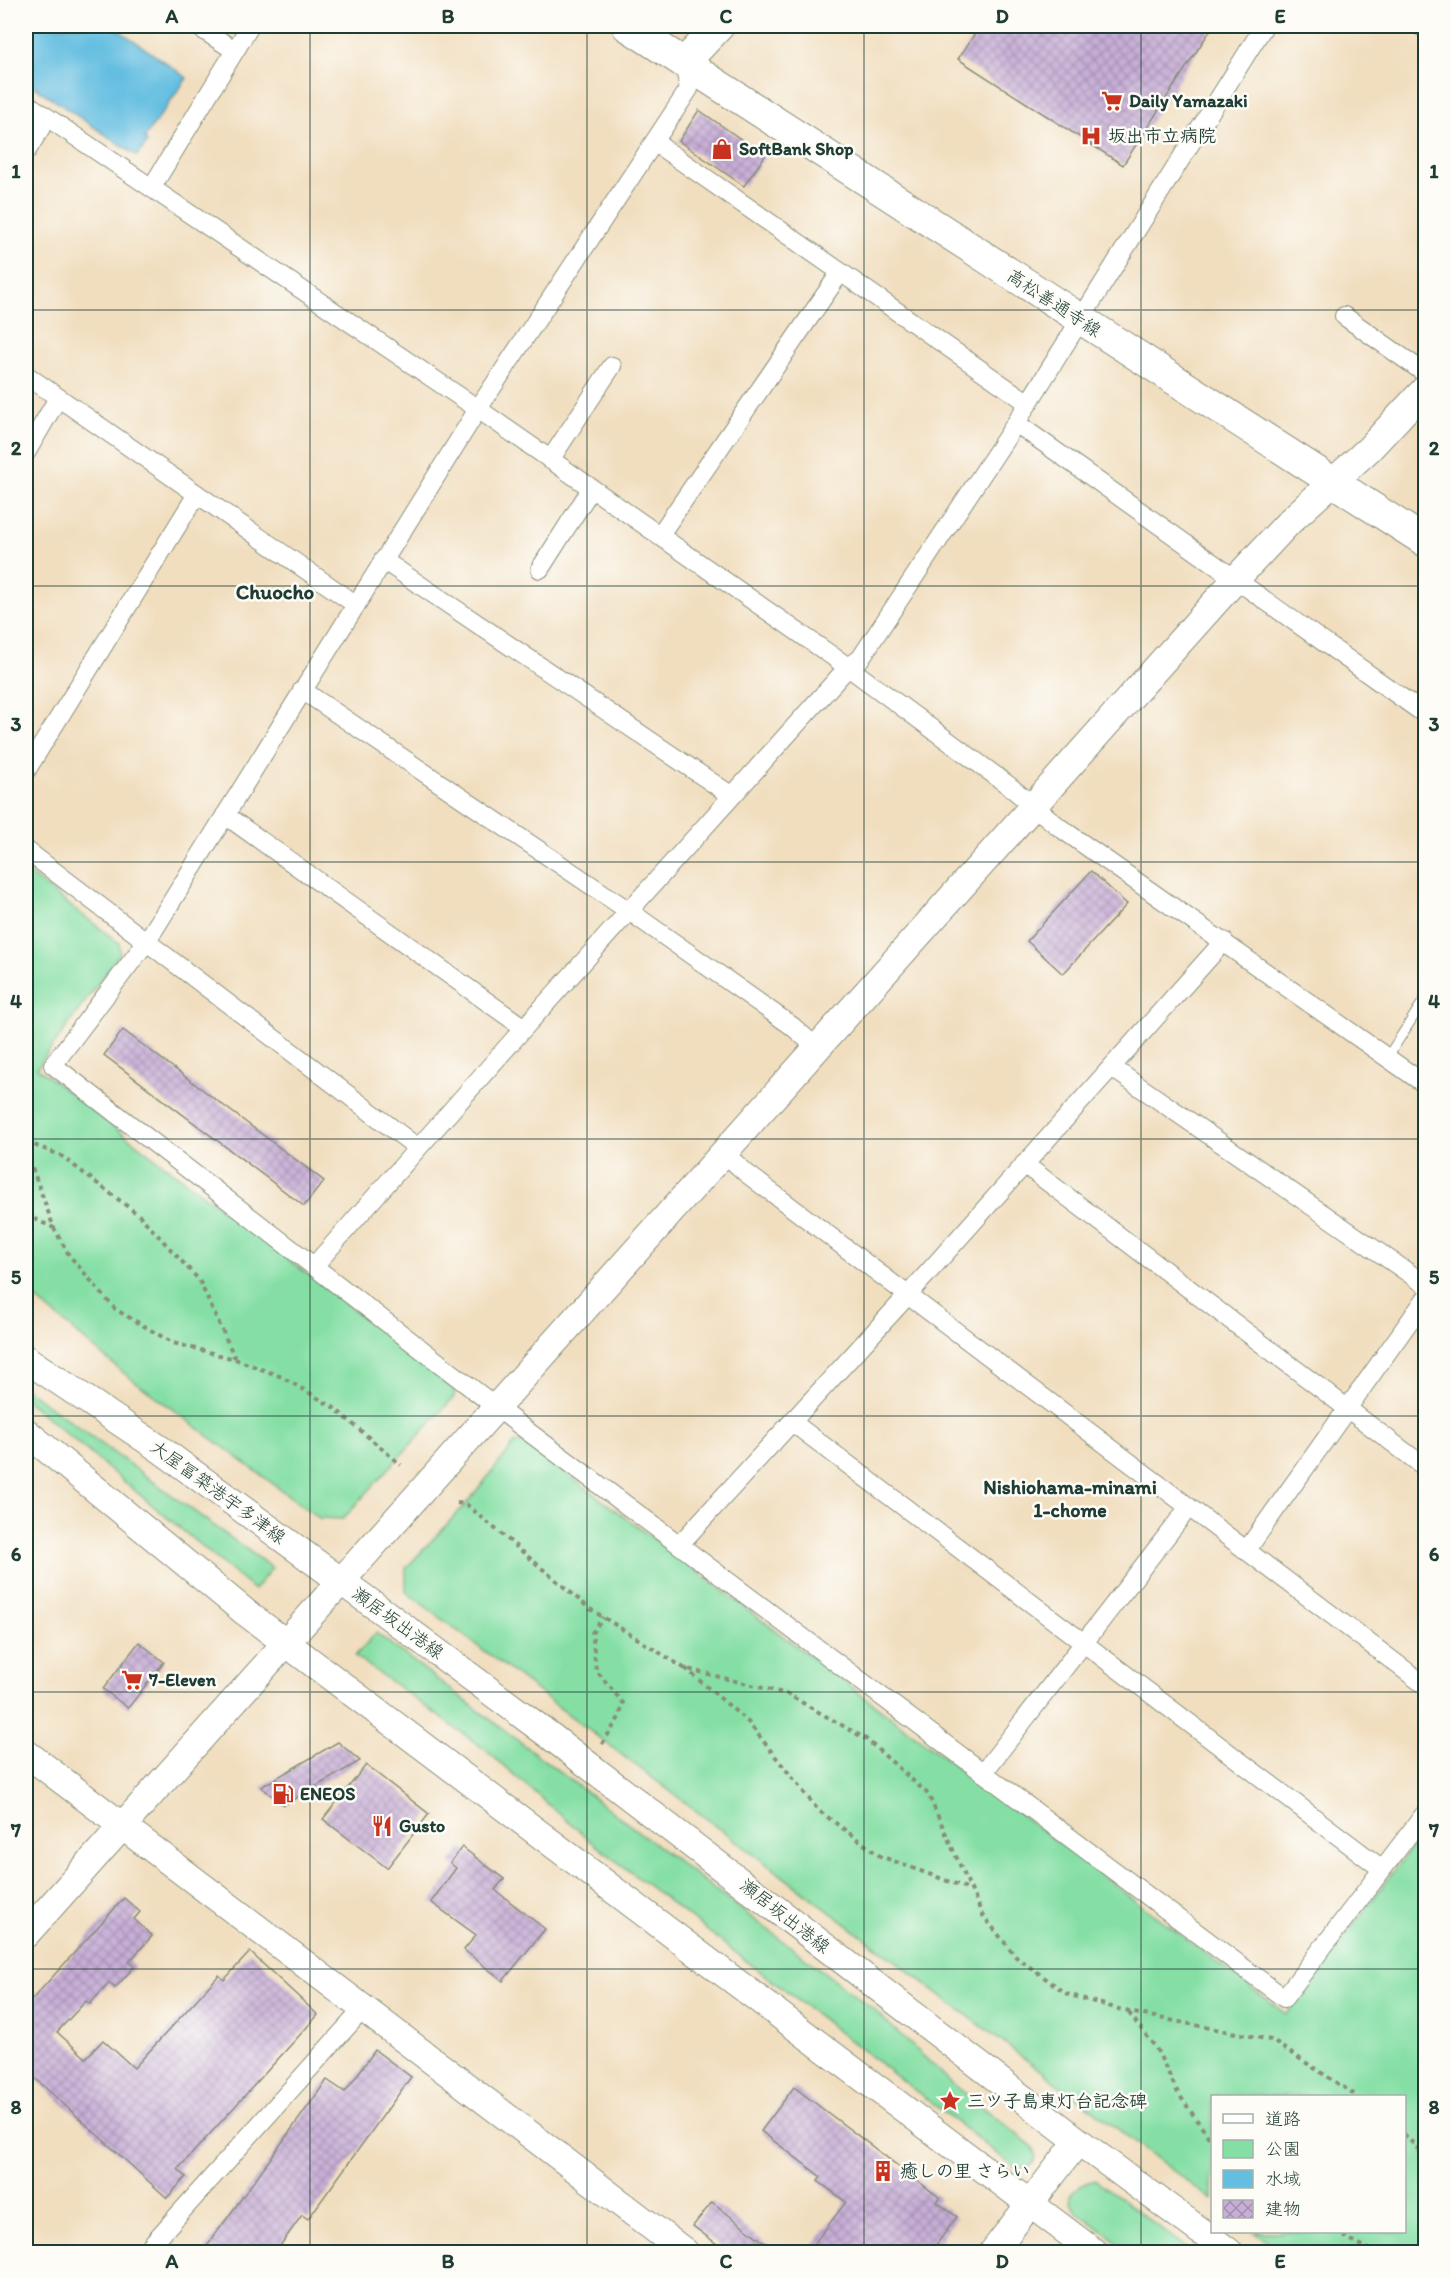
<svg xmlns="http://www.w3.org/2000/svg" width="1451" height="2278" font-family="Itim,'Klee One',sans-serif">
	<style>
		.green { fill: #85dfa5; stroke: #528e6c; stroke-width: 1.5 }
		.water { fill: #63bee1; stroke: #417e8a; stroke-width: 1.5 }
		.building { fill: url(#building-cross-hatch) }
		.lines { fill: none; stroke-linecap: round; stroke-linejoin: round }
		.lane-casing { stroke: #888e7a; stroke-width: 11 }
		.street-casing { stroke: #888e7a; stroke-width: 20 }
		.secondary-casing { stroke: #888e7a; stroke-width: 29 }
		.primary-casing { stroke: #888e7a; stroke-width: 32 }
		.path { stroke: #888e7a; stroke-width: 4; stroke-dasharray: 4.5 4.5; stroke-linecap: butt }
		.lane { stroke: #fff; stroke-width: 9 }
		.street { stroke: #fff; stroke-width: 18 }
		.secondary { stroke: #fff; stroke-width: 27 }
		.primary { stroke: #fff; stroke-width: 30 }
		.grid { fill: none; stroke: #1f3d34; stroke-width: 1.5; stroke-opacity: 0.55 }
		.labels { text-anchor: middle; stroke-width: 5; stroke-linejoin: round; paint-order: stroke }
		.poi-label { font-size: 18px; font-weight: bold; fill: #1f3d34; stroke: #fdfcf7; text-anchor: start }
		.street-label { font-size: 18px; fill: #1f3d34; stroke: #fdfcf7 }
		.neighbourhood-label { font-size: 20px; font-weight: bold; fill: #1f3d34; stroke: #fdfcf7 }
		.quarter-label { font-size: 21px; font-weight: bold; fill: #1f3d34; stroke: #fdfcf7 }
		.neatline { fill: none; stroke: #1f3d34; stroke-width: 2 }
		.grid-label { font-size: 20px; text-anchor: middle; font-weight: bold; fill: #1f3d34 }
	</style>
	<defs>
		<pattern id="building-cross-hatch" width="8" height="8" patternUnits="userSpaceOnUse" patternTransform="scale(1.5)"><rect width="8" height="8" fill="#c8aed7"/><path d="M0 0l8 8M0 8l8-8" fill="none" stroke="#a28faf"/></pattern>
	</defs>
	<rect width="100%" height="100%" fill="#fdfcf7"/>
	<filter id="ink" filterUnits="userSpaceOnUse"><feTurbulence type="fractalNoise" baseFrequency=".0167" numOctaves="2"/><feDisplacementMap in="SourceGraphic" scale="12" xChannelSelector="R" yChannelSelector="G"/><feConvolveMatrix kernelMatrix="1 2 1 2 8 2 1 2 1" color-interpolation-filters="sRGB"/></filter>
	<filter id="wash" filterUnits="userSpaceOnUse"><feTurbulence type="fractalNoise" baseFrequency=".008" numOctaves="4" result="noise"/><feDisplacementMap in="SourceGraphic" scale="24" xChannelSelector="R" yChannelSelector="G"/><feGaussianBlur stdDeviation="1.35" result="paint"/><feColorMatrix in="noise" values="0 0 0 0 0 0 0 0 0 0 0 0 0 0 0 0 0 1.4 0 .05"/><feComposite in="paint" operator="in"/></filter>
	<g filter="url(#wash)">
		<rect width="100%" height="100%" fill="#f1debf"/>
		<!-- green -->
		<path class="green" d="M26 872 119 943 120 953 37 1068 454 1386V1397L343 1519 319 1518 121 1371 26 1290Z
			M26 1389 272 1568 254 1590 26 1400Z
			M516 1442 526 1443 1286 2014 1425 1830V2252H1282L1254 2232H1404V2096H1212V2200L406 1592V1568L466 1504Z
			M376 1633 874 2010 952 2083 1032 2146C1042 2160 1030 2170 1016 2168L593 1843 483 1748 355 1656Z
			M1096 2180 1192 2252H1131L1076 2211 1071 2203 1070 2196C1077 2186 1084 2183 1096 2180Z"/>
		<!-- water -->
		<path class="water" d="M33 26H113L187 78 145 137 147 143 137 156 26 81V37Z"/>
		<g id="blocks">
			<!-- building -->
			<path class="building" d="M980 26H1213L1123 165 958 59Z
				M699 110 765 156 744 186 679 141Z
				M1091 871 1127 904 1063 974 1027 941Z
				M123 1030 324 1181 304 1206 104 1055Z
				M139 1642 164 1662 128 1708 103 1689Z
				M338 1742 360 1761 284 1805 261 1787Z
				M366 1765 429 1814 387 1868 323 1819Z
				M462 1847 504 1879 495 1890 545 1929 503 1981 464 1950 476 1935 431 1902 456 1868 450 1863Z
				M124 1898 140 1912 134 1919 152 1936 129 1962 134 1967 115 1988 109 1983 90 2004 86 2001 57 2032 86 2058 103 2040 134 2068 219 1975 224 1980 250 1952 318 2015 178 2169 186 2177 167 2198 26 2070V2006Z
				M375 2050 411 2077 308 2219 302 2215 275 2253H202L327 2080 345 2092Z
				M794 2087 940 2198 937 2202 957 2217 930 2253H807L846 2202 818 2181 821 2177 761 2131Z
				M712 2202 778 2253H729L693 2226Z"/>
		</g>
	</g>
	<g filter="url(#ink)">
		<use href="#blocks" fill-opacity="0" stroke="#888e7a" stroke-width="1.5"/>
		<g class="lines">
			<defs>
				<path id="lane" d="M1387 1058 1426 997"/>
				<path id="street" d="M197 26 234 50
					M1420 26 1426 29
					M684 63 689 89 478 409 147 941 53 1065 522 1427 1284 1998 1426 1812
					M26 103 478 409 848 667 1008 785 1059 827 1426 1085
					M654 142 1027 402
					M26 152 47 118
					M152 187 250 26
					M1344 316 1426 374
					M26 375 355 604
					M1016 423 1426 715
					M26 453 58 398
					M550 460 612 366
					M659 536 840 273
					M383 560 732 796
					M540 569 591 489
					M302 690 629 911 792 1026 817 1048
					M26 771 197 494
					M225 815 524 1028
					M26 850 418 1148
					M1111 1067 1426 1285
					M724 1153 746 1173 1426 1686
					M1024 1164 1426 1468
					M314 1266 524 1028 848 667 860 659 1016 423 1264 26
					M792 1422 1382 1869
					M680 1544 908 1295 1224 941
					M1246 1551 1426 1298
					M983 1773 1189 1507
					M145 2252 363 2009"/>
				<path id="secondary" d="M26 1359 160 1449 382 1611 549 1735 1078 2141 1229 2252
					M26 1432 245 1612 1094 2252
					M26 1753 685 2252
					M26 1934 1235 580 1290 521 1369 449 1426 388
					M993 2252 1078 2141"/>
				<path id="primary" d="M627 26 1426 542
					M684 63 719 26"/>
			</defs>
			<!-- lane casing -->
			<use href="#lane" class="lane-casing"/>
			<!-- street casing -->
			<use href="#street" class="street-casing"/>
			<!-- secondary casing -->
			<use href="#secondary" class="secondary-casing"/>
			<!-- primary casing -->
			<use href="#primary" class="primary-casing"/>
			<!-- path -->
			<path class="path" d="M26 1142 60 1155 140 1216 199 1280 235 1358
				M26 1151 54 1228 69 1255 115 1309 173 1343 235 1359 282 1377 333 1407 401 1465
				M26 1215 54 1228
				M457 1503 466 1504 590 1609 684 1668 787 1694 866 1739 928 1794 982 1914 1016 1957 1067 1994 1129 2012 1271 2040 1357 2096
				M685 1668 748 1722 818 1810 880 1856 972 1890
				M602 1744 620 1716 623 1703 596 1670 592 1633 603 1617
				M1129 2013 1156 2048 1178 2093 1212 2142
				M1404 2134 1426 2157
				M1335 2232 1375 2252"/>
			<!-- lane -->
			<use href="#lane" class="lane"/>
			<!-- street -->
			<use href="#street" class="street"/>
			<!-- secondary -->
			<use href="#secondary" class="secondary"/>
			<!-- primary -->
			<use href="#primary" class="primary"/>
		</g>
	</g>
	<!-- grid -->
	<path class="grid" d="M310 26V2252M587 26V2252M864 26V2252M1141 26V2252M26 310H1426M26 586H1426M26 862H1426M26 1139H1426M26 1416H1426M26 1692H1426M26 1969H1426"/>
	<!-- icons -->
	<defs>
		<symbol id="supermarket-bare" viewBox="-9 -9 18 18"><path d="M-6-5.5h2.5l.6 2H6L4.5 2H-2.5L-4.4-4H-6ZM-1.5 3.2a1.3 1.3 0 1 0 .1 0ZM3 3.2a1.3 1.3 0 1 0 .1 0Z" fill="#c8321e" stroke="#fdfcf7" stroke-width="2.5" paint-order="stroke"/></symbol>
		<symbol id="hospital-bare" viewBox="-9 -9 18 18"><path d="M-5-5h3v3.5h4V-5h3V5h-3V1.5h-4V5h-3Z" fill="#c8321e" stroke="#fdfcf7" stroke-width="2.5" paint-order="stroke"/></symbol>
		<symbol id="shop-bare" viewBox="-9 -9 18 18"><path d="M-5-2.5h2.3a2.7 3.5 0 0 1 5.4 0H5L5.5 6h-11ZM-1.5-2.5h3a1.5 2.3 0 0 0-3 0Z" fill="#c8321e" stroke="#fdfcf7" stroke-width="2.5" paint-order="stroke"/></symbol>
		<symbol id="fuel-bare" viewBox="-9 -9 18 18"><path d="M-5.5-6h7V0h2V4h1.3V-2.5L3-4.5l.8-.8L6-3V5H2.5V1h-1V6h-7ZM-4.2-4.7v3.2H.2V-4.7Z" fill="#c8321e" stroke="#fdfcf7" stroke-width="2.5" paint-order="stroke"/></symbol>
		<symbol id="restaurant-bare" viewBox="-9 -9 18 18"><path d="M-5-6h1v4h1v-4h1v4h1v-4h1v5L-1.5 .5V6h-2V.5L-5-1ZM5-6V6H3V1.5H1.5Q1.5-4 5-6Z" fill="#c8321e" stroke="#fdfcf7" stroke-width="2.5" paint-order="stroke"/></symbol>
		<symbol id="sight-bare" viewBox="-9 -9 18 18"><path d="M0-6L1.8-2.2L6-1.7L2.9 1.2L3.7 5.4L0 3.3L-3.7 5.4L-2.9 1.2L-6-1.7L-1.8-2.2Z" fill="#c8321e" stroke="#fdfcf7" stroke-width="2.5" paint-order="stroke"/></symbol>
		<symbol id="building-bare" viewBox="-9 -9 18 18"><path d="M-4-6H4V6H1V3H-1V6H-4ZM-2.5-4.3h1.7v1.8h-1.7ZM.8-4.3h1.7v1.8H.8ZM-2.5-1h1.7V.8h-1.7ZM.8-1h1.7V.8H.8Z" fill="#c8321e" stroke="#fdfcf7" stroke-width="2.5" paint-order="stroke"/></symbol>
	</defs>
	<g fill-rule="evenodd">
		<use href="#supermarket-bare" x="1097" y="86" width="30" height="30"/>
		<use href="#hospital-bare" x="1076" y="121" width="30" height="30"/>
		<use href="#shop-bare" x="707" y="134" width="30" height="30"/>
		<use href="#supermarket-bare" x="117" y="1665" width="30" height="30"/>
		<use href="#fuel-bare" x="268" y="1779" width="30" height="30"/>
		<use href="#restaurant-bare" x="367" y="1811" width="30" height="30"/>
		<use href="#sight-bare" x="935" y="2086" width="30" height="30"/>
		<use href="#building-bare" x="868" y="2156" width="30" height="30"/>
	</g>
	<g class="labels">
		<!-- poi labels -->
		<g class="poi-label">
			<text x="1129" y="107">Daily Yamazaki</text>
			<text x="1108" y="142">坂出市立病院</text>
			<text x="739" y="155">SoftBank Shop</text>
			<text x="149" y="1686">7-Eleven</text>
			<text x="300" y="1800">ENEOS</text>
			<text x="399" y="1832">Gusto</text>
			<text x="967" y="2107">三ツ子島東灯台記念碑</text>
			<text x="900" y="2177">癒しの里 さらい</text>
		</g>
		<!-- street labels -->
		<g class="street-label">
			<text transform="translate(1054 303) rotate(33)" y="6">高松善通寺線</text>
			<text transform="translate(218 1492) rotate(36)" y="6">大屋冨築港宇多津線</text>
			<text transform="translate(398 1623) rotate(36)" y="6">瀬居坂出港線</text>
			<text transform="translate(785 1916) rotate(38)" y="6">瀬居坂出港線</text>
		</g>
		<!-- neighbourhood labels -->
		<g class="neighbourhood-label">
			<text x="1070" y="1494">Nishiohama-minami<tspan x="1070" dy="23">1-chome</tspan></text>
		</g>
		<!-- quarter labels -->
		<g class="quarter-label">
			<text x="275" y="599">Chuocho</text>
		</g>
	</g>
	<!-- margin -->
	<rect width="1451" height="2278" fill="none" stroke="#fdfcf7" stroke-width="66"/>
	<!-- legend -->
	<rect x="1211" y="2095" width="195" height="138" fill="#fdfcf7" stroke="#a4b0a9" stroke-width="1.5"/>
	<rect x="1223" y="2114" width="30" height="9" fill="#ffffff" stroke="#a4b0a9" stroke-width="1.5"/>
	<text x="1265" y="2125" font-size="18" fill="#1f3d34">道路</text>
	<rect x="1223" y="2140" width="30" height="18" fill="#85dfa5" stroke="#a4b0a9" stroke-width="1.5"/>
	<text x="1265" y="2155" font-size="18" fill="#1f3d34">公園</text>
	<rect x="1223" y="2170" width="30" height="18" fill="#63bee1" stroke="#a4b0a9" stroke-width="1.5"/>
	<text x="1265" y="2185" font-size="18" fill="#1f3d34">水域</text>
	<rect x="1223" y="2200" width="30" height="18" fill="url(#building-cross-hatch)" stroke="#a4b0a9" stroke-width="1.5"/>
	<text x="1265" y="2215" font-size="18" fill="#1f3d34">建物</text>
	<rect x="33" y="33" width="1385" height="2212" class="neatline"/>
	<g class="grid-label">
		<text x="172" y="23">A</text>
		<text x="448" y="23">B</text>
		<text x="726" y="23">C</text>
		<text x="1002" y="23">D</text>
		<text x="1280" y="23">E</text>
		<text x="16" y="178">1</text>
		<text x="1434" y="178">1</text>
		<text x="16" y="455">2</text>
		<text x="1434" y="455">2</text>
		<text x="16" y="731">3</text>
		<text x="1434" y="731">3</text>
		<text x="16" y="1008">4</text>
		<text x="1434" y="1008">4</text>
		<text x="16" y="1284">5</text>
		<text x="1434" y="1284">5</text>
		<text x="16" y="1561">6</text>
		<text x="1434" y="1561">6</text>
		<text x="16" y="1837">7</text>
		<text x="1434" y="1837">7</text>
		<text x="16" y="2114">8</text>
		<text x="1434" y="2114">8</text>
		<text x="172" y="2268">A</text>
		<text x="448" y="2268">B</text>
		<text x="726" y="2268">C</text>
		<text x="1002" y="2268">D</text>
		<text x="1280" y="2268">E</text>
	</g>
</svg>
